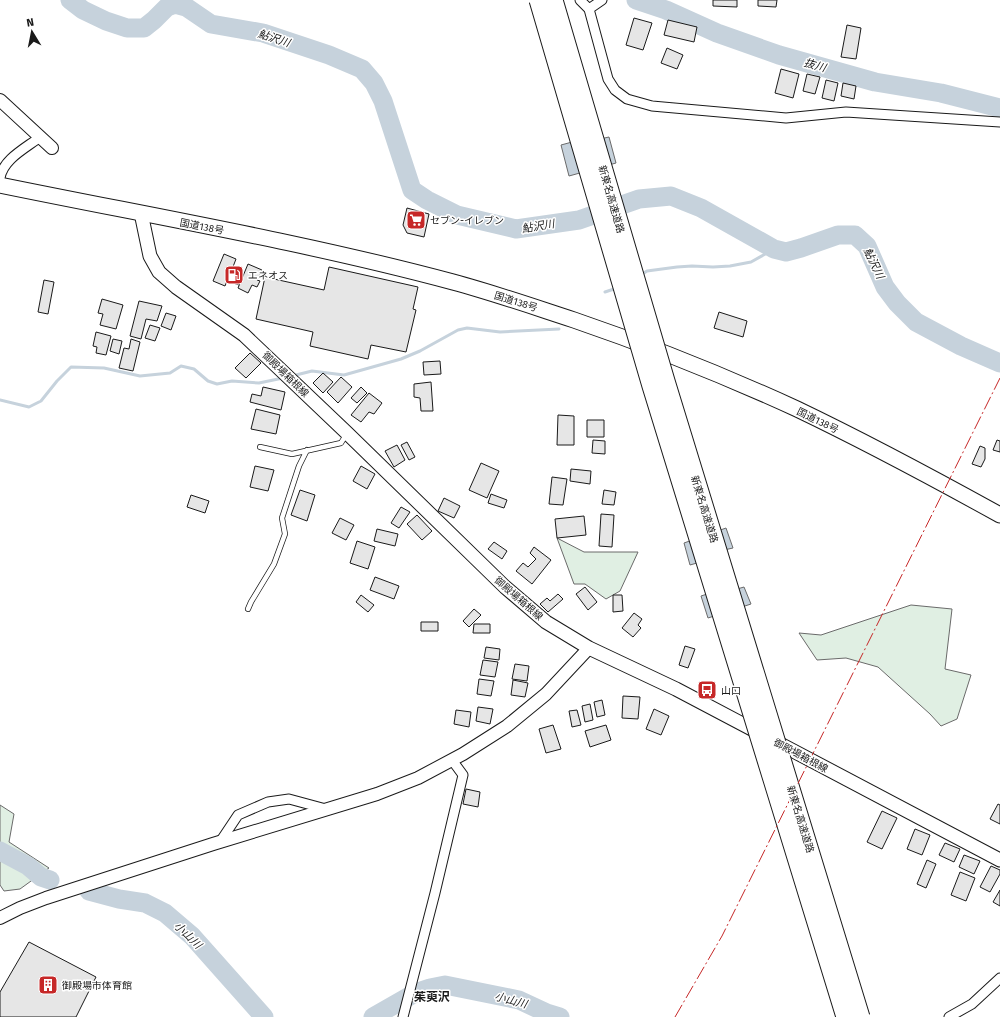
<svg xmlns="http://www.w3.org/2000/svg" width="1000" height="1017" font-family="'Fira Sans','Noto Sans JP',sans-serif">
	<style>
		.green { fill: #e0efe3; stroke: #6a6a6a }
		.water { fill: #c6d2dc; stroke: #6a6a6a }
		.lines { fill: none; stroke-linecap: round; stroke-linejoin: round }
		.stream { stroke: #c6d2dc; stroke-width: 3 }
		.river { stroke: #c6d2dc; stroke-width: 19 }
		.building { fill: #e6e6e6; stroke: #1a1a1a }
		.service-casing { stroke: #1a1a1a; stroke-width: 6 }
		.minor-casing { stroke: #1a1a1a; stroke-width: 11 }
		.tertiary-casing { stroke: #1a1a1a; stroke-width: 14 }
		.secondary-casing { stroke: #1a1a1a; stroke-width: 15 }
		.trunk-casing { stroke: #1a1a1a; stroke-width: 17 }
		.service { stroke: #fff; stroke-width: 4.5 }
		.minor { stroke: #fff; stroke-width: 9 }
		.tertiary { stroke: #fff; stroke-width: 12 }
		.secondary { stroke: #fff; stroke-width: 13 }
		.trunk { stroke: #fff; stroke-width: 15 }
		.motorway-bridge-casing { stroke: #1a1a1a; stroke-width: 19; stroke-linecap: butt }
		.motorway-bridge { stroke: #fff; stroke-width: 17 }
		.power { stroke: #c62828; stroke-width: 1; stroke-dasharray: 14 3 2 3; stroke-linecap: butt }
		.labels { text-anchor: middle; stroke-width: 3; stroke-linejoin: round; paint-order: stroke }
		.street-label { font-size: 10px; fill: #1a1a1a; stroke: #fff }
		.poi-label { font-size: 10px; fill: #1a1a1a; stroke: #fff; text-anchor: start }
		.water-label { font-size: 11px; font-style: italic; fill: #1a1a1a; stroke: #fff }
		.quarter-label { font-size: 12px; font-weight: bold; fill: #1a1a1a; stroke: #fff }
	</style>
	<rect width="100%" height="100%" fill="#fff"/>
	<!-- green -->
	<path class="green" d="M557 538 584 552H638L620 591 606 599 585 584H574Z
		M911 605 952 609 945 669 971 675 957 719 941 726 930 714 878 667 846 658 817 660 799 633 821 635Z
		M0 805 14 814 9 842 49 868 20 889 4 891 0 885Z"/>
	<!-- water -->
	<path class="water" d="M598 135 600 139 609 137 616 163 569 176 561 145Z
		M726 528 733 548 724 550 725 555 690 565 684 543Z
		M735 585 737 589 744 587 751 604 708 618 701 596Z"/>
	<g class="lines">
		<!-- stream -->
		<path class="stream" d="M641 275 647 271 677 267 692 266 713 267 730 266 751 262 774 249
			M605 292 617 288
			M292 376 312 371 344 375 401 359 420 351 458 330 467 328 500 332 559 329
			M0 400 29 407 41 401 57 381 71 367 104 368 140 376 170 373 181 366 194 369 208 381 217 384 232 381 259 383 283 378"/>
		<!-- river -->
		<path class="river" d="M70 0 83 10 106 21 127 28H144L154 20 167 7 175 4 186 7 211 24 263 33 329 55 362 69 374 83 383 101 412 190 427 200 457 215 516 229 579 220 639 199 671 196 701 208 774 249 786 252 801 248 838 235H855L867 246 885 287 897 303 916 322 961 346 1000 363
			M636 0 666 10 717 33 779 55 875 82 941 93 1000 108
			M0 851 28 866 41 877 50 880
			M89 891 119 899 145 903 165 913 192 936 264 1017
			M373 1017 415 993 430 988 445 985 519 1000 547 1013 560 1017"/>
	</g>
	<!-- building -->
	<path class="building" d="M713 0H737V7L713 6Z
		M758 0H777L776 7 758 6Z
		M634 18 652 23 643 50 626 45Z
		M668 20 697 27 694 42 664 35Z
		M847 25 861 28 856 59 841 57Z
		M667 48 683 55 677 69 661 63Z
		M781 69 799 74 793 98 775 93Z
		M807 74 820 77 815 94 803 91Z
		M826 80 838 83 834 101 822 98Z
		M843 83 856 86 854 99 841 96Z
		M407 208 429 214 424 237 407 233 403 225Z
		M224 254 236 259 231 272 242 277 239 285 227 281 225 286 213 281Z
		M248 264 262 270 257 280 260 281 257 287 252 285 248 293 238 288Z
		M329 267 418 287 413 309 416 310 406 352 371 345 368 359 310 346 313 332 256 319 265 277 324 290Z
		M44 280 54 282 48 314 38 312Z
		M102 299 123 305 116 329 100 325 103 314 98 313Z
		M139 301 162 306 157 321 146 319 141 339 130 336Z
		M719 312 747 321 743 337 714 328Z
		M166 313 176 316 171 330 161 326Z
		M150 325 160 328 155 341 145 338Z
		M96 332 111 336 106 355 96 353 97 347 93 346Z
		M113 339 122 341 119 354 110 351Z
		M131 339 140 342 133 371 119 368 124 348 129 349Z
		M250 353 261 363 246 378 235 368Z
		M440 361 441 374 424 375 423 362Z
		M323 373 333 382 323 393 313 383Z
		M341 377 352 387 338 403 327 392Z
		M431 382 433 411H421L420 398 414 397V384Z
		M263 387 285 392 281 410 250 402 252 394 261 396Z
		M361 387 367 393 357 403 351 398Z
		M369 393 382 403 374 414 369 412 361 422 351 415Z
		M256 409 280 415 276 434 251 429Z
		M558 415 574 416V445H557Z
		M587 420H604V437H587Z
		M593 440 605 441V454L592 453Z
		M997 440 1000 441V452L993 450Z
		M407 442 415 457 409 460 401 445Z
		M397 445 405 460 394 467 385 451Z
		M980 446 985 448V459L981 467 972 464Z
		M481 463 499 471 487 498 469 490Z
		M255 466 274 470 268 491 250 487Z
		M361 466 375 474 367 489 353 481Z
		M571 469 591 471 590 484 570 481Z
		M552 477 567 479 563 505 549 504Z
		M300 490 315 495 307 521 291 515Z
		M604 490 616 492 614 505 602 504Z
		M491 494 507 500 504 508 488 503Z
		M191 495 209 501 205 513 187 507Z
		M444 498 460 506 454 518 438 511Z
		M401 507 410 512 399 528 391 523Z
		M601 514 614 515 612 547 599 546Z
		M417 515 432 531 422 540 407 524Z
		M584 516 586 535 557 538 555 519Z
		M340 518 354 525 346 540 332 533Z
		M377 529 398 534 395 546 374 541Z
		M357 541 375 547 368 569 350 563Z
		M494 542 507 551 502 559 488 549Z
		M534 547 551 560 532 584 516 571 523 563 528 567 536 559 530 553Z
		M375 577 399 586 394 599 370 590Z
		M585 587 597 602 588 610 576 594Z
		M558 594 563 599 548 612 540 604 547 598 550 601Z
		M361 595 374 605 368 612 356 602Z
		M613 595H622L623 611 613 612Z
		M474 609 481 615 469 627 463 621Z
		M634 613 642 619 638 625 641 628 633 637 622 628Z
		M421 622H438V631H421Z
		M474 624H490V633H473Z
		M685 646 695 649 688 668 679 665Z
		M486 647 500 649 499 660 484 658Z
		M483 660 498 662 495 677 480 675Z
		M515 664 529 666 527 681 512 679Z
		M479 679 494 681 491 696 477 694Z
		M513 680 528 683 525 697 511 695Z
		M623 696 640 697 638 719 622 718Z
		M602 700 605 715 597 717 594 702Z
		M590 704 593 720 585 722 582 706Z
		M478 707 493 709 490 724 476 721Z
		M654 709 669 716 661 735 646 729Z
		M456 710 471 712 469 727 454 724Z
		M577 710 581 725 572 727 569 711Z
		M553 725 561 749 546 753 539 729Z
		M606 725 611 740 590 747 585 731Z
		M466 789 480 792 478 807 463 804Z
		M998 804 1000 805V824L990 819Z
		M882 811 897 818 882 849 867 842Z
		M915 829 930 835 922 855 907 849Z
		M945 843 960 849 954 862 939 855Z
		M964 855 980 861 974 874 959 867Z
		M927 860 936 864 926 888 917 884Z
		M991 866 1000 870V874L990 892 980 887Z
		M960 872 975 878 966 901 951 895Z
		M1000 890V906L993 902Z
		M29 942 96 977 76 1017H0V992Z"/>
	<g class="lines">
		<defs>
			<path id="service" d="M260 447 292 454 341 443 346 435
				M248 609 251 602 274 564 285 534 282 518 299 466 307 450"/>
			<path id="minor" d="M580 0 589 9 608 79 615 90 627 99 652 106 786 118 846 112 1000 122
				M589 9 602 0
				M0 178C3 159 26 148 40 137
				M220 842 238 815 268 802 289 799 326 809
				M403 1017 435 893 463 775 452 760
				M949 1017 972 1004 1000 978"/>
			<path id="tertiary" d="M0 100 52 148
				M0 918 20 908 46 898 213 844 377 794 418 778 463 754 507 726 546 694 589 648"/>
			<path id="secondary" d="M141 213 150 256 159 272 176 287 244 335 347 433 505 587 546 622 589 648 676 689 1000 860"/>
			<path id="trunk" d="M0 185C151 216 304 242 453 282 494 293 534 307 574 320 650 346 725 376 797 409 866 442 933 478 1000 515"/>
		</defs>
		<!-- service casing -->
		<use href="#service" class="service-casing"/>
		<!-- minor casing -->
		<use href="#minor" class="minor-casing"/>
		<!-- tertiary casing -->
		<use href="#tertiary" class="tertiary-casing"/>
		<!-- secondary casing -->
		<use href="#secondary" class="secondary-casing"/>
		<!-- trunk casing -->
		<use href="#trunk" class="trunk-casing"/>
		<!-- service -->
		<use href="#service" class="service"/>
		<!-- minor -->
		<use href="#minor" class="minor"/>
		<!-- tertiary -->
		<use href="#tertiary" class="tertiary"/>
		<!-- secondary -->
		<use href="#secondary" class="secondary"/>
		<!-- trunk -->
		<use href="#trunk" class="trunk"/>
		<defs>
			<path id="motorway-bridge" d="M538 0 651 386 845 1017
				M554 0 666 381 861 1017"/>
		</defs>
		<!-- motorway-bridge casing -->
		<use href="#motorway-bridge" class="motorway-bridge-casing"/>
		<!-- motorway-bridge -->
		<use href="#motorway-bridge" class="motorway-bridge"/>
		<!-- power -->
		<path class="power" d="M675 1017 722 936 1000 378"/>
	</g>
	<!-- icons -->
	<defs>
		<symbol id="supermarket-square" viewBox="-11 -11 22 22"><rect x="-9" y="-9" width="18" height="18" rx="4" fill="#c62828" stroke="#fff"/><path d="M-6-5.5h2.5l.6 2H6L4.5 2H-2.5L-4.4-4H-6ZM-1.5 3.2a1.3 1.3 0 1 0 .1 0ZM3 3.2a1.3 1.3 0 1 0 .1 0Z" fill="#fff"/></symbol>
		<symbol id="fuel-square" viewBox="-11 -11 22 22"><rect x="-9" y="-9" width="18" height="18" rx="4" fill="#c62828" stroke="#fff"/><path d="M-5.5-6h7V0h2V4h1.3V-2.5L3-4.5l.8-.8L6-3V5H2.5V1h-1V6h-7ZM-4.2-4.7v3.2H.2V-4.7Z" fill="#fff"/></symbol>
		<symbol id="bus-square" viewBox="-11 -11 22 22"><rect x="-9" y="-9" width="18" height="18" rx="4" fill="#c62828" stroke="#fff"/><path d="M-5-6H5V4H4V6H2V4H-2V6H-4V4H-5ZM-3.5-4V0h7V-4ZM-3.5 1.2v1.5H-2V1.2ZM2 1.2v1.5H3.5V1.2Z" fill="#fff"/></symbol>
		<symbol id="building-square" viewBox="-11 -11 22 22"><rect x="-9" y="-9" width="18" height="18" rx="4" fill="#c62828" stroke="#fff"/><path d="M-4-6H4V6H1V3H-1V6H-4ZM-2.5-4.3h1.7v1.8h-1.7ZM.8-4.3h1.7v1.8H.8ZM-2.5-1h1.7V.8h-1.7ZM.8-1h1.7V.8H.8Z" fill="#fff"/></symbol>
	</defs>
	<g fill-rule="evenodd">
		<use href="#supermarket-square" x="405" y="209" width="22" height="22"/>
		<use href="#fuel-square" x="223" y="264" width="22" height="22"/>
		<use href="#bus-square" x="696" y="679" width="22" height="22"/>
		<use href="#building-square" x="37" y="974" width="22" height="22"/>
	</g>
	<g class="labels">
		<!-- street labels -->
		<g class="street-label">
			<text transform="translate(612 199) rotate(74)" y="4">新東名高速道路</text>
			<text transform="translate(202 226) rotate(11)" y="4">国道138号</text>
			<text transform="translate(516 301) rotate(17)" y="4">国道138号</text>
			<text transform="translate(286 374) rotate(44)" y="4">御殿場箱根線</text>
			<text transform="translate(818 420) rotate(26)" y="4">国道138号</text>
			<text transform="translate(705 509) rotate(73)" y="4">新東名高速道路</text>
			<text transform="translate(519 598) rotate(41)" y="4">御殿場箱根線</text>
			<text transform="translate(801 755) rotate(28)" y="4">御殿場箱根線</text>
			<text transform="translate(801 819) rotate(73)" y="4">新東名高速道路</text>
		</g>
		<!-- poi labels -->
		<g class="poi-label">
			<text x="430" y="224">セブン-イレブン</text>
			<text x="248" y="279">エネオス</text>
			<text x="721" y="694">山口</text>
			<text x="62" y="989">御殿場市体育館</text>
		</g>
		<!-- water labels -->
		<g class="water-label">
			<text transform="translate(274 38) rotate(18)" y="4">鮎沢川</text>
			<text transform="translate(815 65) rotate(16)" y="4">抜川</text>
			<text transform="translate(538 226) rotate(-9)" y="4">鮎沢川</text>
			<text transform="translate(874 263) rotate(64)" y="4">鮎沢川</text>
			<text transform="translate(188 935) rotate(44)" y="4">小山川</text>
			<text transform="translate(511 1000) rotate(15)" y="4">小山川</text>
		</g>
		<!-- quarter labels -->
		<g class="quarter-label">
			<text x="432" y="1001">茱萸沢</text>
		</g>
	</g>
	<!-- north arrow -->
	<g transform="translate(32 32) rotate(350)" stroke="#ffffff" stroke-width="3" paint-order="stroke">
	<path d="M0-3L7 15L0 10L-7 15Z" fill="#1a1a1a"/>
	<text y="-6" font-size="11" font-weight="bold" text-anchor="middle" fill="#1a1a1a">N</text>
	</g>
</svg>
